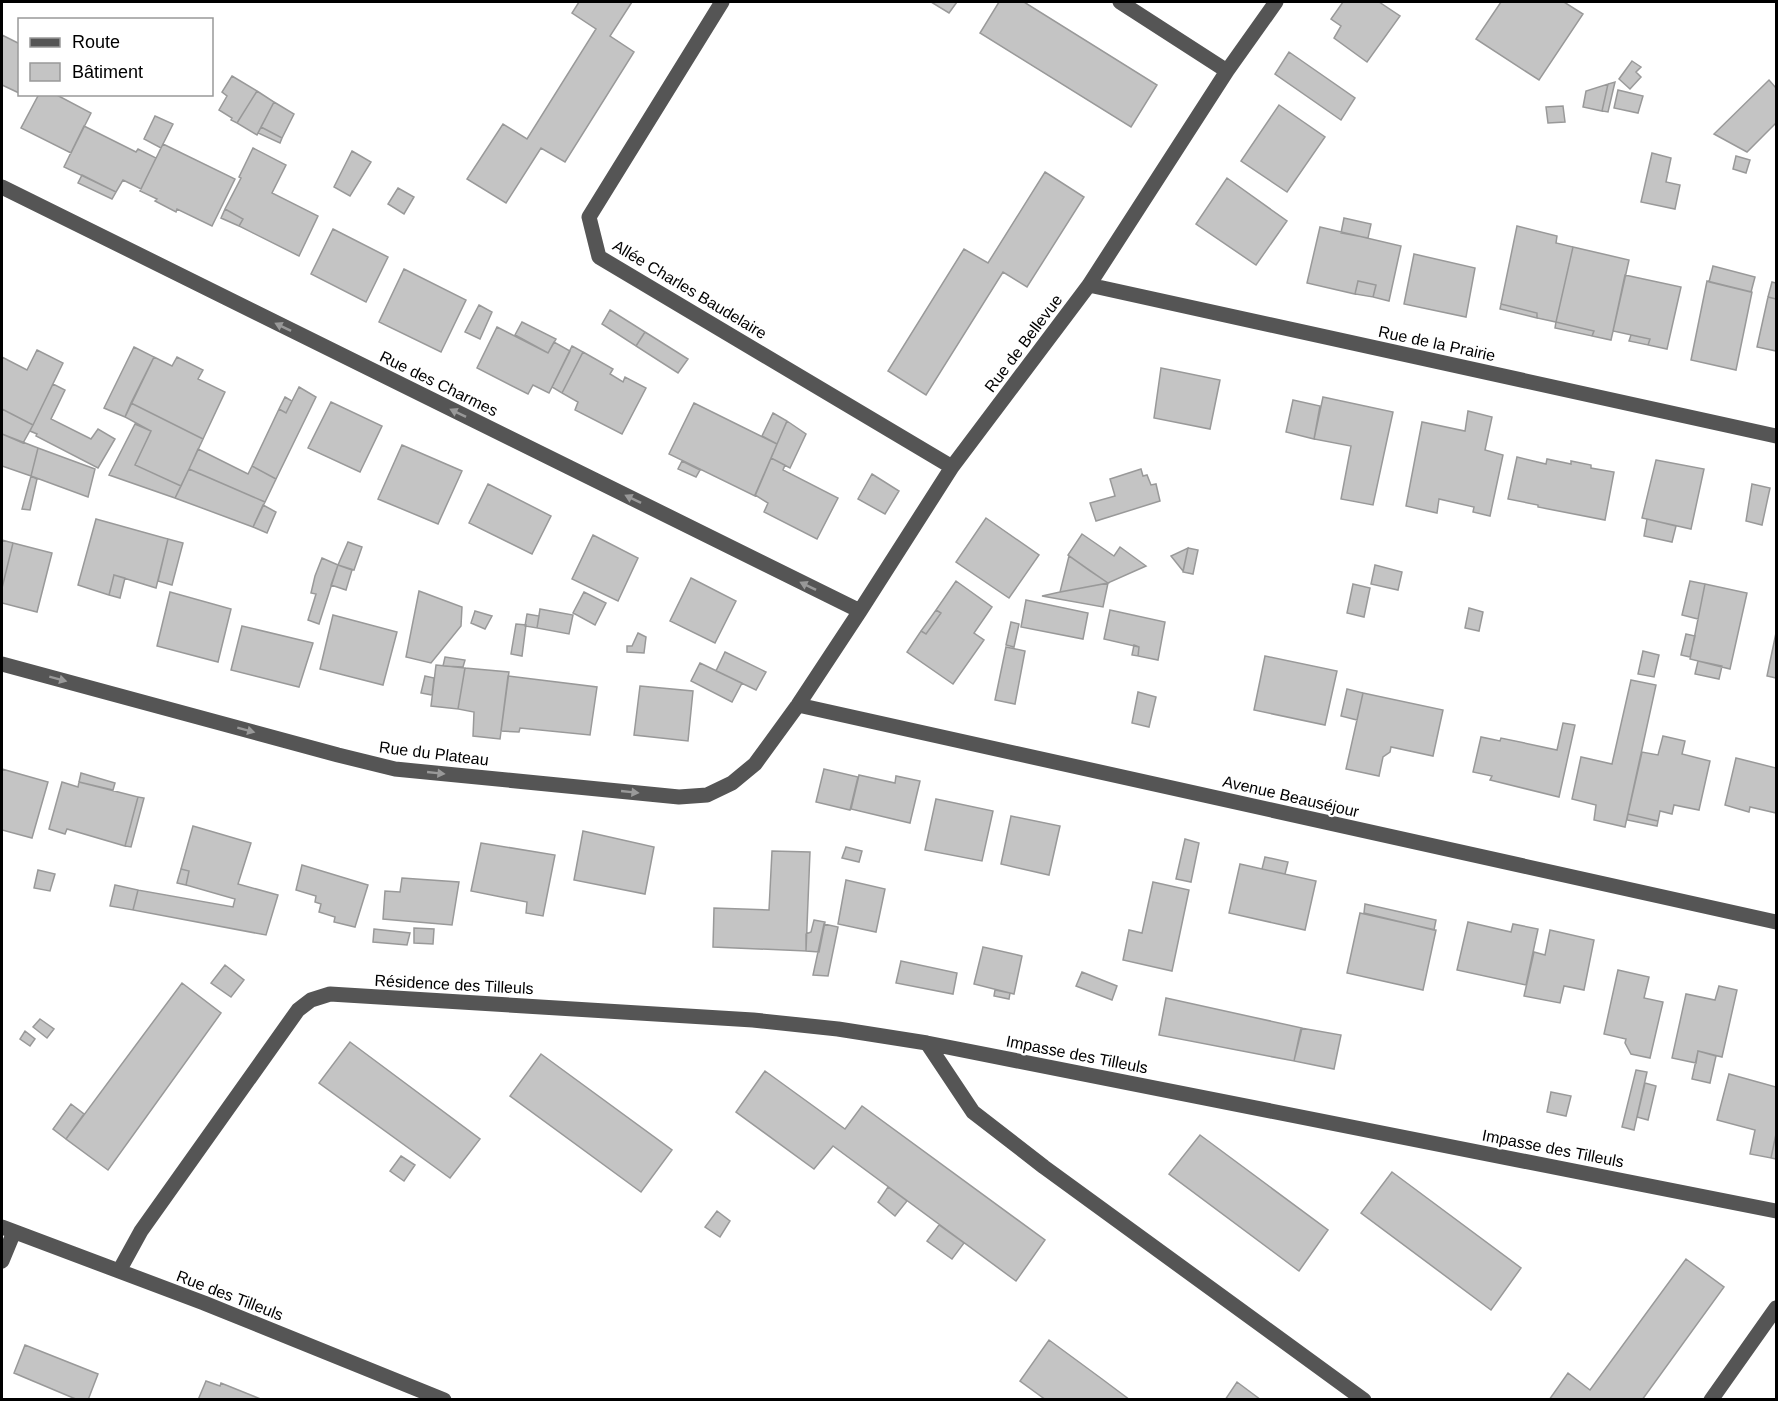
<svg xmlns="http://www.w3.org/2000/svg" width="1778" height="1401" font-family="Helvetica,sans-serif">
	<style>
		.building { fill: #c4c4c4; stroke: #999; stroke-width: 1.5 }
		.lines { fill: none; stroke-linecap: round; stroke-linejoin: round }
		.minor { stroke: #555; stroke-width: 15 }
		.oneway { fill: #999 }
		.labels { text-anchor: middle; stroke-width: 4.5; stroke-linejoin: round; paint-order: stroke }
		.street-label { font-size: 16px; fill: #000; stroke: #fff }
	</style>
	<rect width="100%" height="100%" fill="#fff"/>
	<!-- building -->
	<path class="building" d="M579 2H632L610 36 634 52 565 162 541 148 506 203 467 179 503 124 527 139 596 29 572 13Z
		M931 2H957L949 13Z
		M999 2H1024L1157 85 1131 127 980 33Z
		M1343 2H1379L1400 16 1367 62 1334 38 1341 26 1331 19Z
		M1501 2H1564L1583 14 1539 80 1476 39Z
		M2 35 20 44 19 93 2 85Z
		M1289 52 1355 98 1341 120 1275 74Z
		M1632 61 1641 67 1636 72 1641 77 1630 89 1619 79Z
		M232 76 257 91 237 123 231 120 232 118 219 110 227 96 222 92Z
		M1769 80 1776 88V123L1747 152 1714 134Z
		M1615 82 1608 112 1602 111 1608 84Z
		M1608 84 1602 111 1583 107 1586 91Z
		M1618 90 1643 96 1638 113 1614 108Z
		M257 91 274 102 257 135 237 123Z
		M39 94H55L91 113 71 153 21 128Z
		M274 102 294 114 282 138 261 127Z
		M1279 105 1325 137 1287 192 1241 161Z
		M1563 106 1565 122 1548 123 1546 107Z
		M155 116 173 124 161 148 144 139Z
		M84 126 136 152 138 149 156 158 141 189 123 180 116 192 64 167Z
		M261 127 282 138 280 143 258 133Z
		M163 144 235 179 212 226 177 209 176 212 155 201 157 199 140 191Z
		M253 148 286 165 272 193 318 216 299 256 239 226 243 219 225 209 241 178 239 177Z
		M352 151 371 162 350 196 334 187Z
		M1652 153 1671 158 1666 182 1680 185 1675 209 1641 202Z
		M1736 156 1750 160 1746 173 1733 169Z
		M1045 172 1084 197 1027 287 1003 272 926 395 888 371 964 249 988 263Z
		M82 175 116 192 112 199 78 183Z
		M1227 178 1287 221 1256 265 1196 224Z
		M398 188 414 197 404 214 388 204Z
		M225 209 243 219 239 226 221 218Z
		M1344 218 1371 224 1368 238 1341 233Z
		M1517 226 1557 236 1556 243 1573 247 1556 322 1537 318V313L1501 304Z
		M1320 227 1401 246 1389 301 1373 297 1376 285 1358 281 1355 294 1307 283Z
		M333 229 388 257 366 302 311 274Z
		M1573 247 1629 260 1611 340 1592 336 1594 331 1556 322Z
		M1414 254 1475 268 1466 317 1404 304Z
		M1713 266 1755 277 1751 292 1709 282Z
		M404 269 466 300 441 352 379 322Z
		M1625 275 1681 287 1667 349 1648 345 1650 339 1613 331Z
		M1358 281 1376 285 1373 297 1355 294Z
		M1707 281 1752 292 1736 370 1691 360Z
		M1772 282 1776 283V299L1768 297Z
		M1768 297 1776 299V351L1757 347Z
		M1501 304 1537 313V318L1500 309Z
		M479 305 492 312 480 339 465 332Z
		M610 310 645 332 636 346 602 324Z
		M522 322 556 339 548 353 515 335Z
		M1556 322 1594 331 1592 336 1555 328Z
		M497 327 548 353 554 342 570 351 549 393 533 385 528 394 477 368Z
		M645 332 688 359 678 373 636 346Z
		M1631 335 1650 339 1648 345 1629 341Z
		M572 346 583 352 562 393 552 387Z
		M134 347 154 357 125 417 104 408Z
		M37 350 63 363 33 425 2 409V357L27 370Z
		M583 352 613 369 610 374 623 382 625 377 646 388 622 434 575 410 578 402 562 393Z
		M154 357 172 366 177 357 203 370 198 379 225 392 203 439 131 403Z
		M1161 368 1220 380 1210 429 1154 418Z
		M53 384 65 390 51 419 91 439 98 429 115 439 98 468 36 436 37 434 30 431Z
		M299 387 316 397 276 479 252 466 279 409 286 413Z
		M285 397 292 401 286 413 279 409Z
		M1323 397 1393 412 1373 505 1341 499 1351 446 1314 439Z
		M1293 400 1320 406 1314 439 1286 432Z
		M331 402 382 426 360 472 308 448Z
		M131 403 203 439 181 486 135 465 151 431 125 417Z
		M694 403 777 444 755 496 669 454Z
		M2 409 33 425 23 443 2 434Z
		M1468 411 1492 417 1485 450 1503 455 1490 516 1473 512 1474 507 1439 499 1437 513 1406 506 1422 422 1465 431Z
		M773 413 787 421 777 444 762 436Z
		M787 421 806 434 790 468 771 458Z
		M135 424 151 431 135 465 181 486 175 498 109 475Z
		M2 434 38 448 31 476 2 466Z
		M402 445 462 471 438 524 378 499Z
		M38 448 95 469 88 497 31 476Z
		M198 449 248 474 252 466 276 479 265 502 189 469Z
		M1517 457 1546 464 1547 459 1571 464V461L1591 465V468L1614 472 1605 520 1538 507V505L1508 499Z
		M771 458 785 465 783 470 838 498 817 539 764 512 768 503 755 495Z
		M1656 460 1704 469 1691 529 1642 518Z
		M682 461 700 470 696 477 678 469Z
		M189 469 265 502 253 527 175 498Z
		M1141 469 1143 476 1147 475 1151 485 1156 484 1160 501 1096 521 1090 503 1115 496 1110 479Z
		M872 474 899 491 885 514 858 499Z
		M31 476 37 479 30 510 22 509Z
		M488 484 551 516 532 554 469 523Z
		M1752 484 1770 488 1762 525 1746 521Z
		M263 505 276 512 267 533 253 527Z
		M986 518 1039 555 1009 598 956 562Z
		M96 519 168 539 156 588 114 575 109 595 78 585Z
		M1647 519 1676 526 1672 542 1644 536Z
		M1082 534 1114 556 1120 547 1146 566 1108 583 1068 555Z
		M593 535 638 558 618 601 572 579Z
		M168 539 183 543 172 585 158 581Z
		M2 540 13 543 2 588Z
		M348 542 362 547 354 570 338 565Z
		M13 543 52 553 37 612 2 603V588Z
		M1188 548 1183 571 1171 556Z
		M1188 548 1198 550 1193 574 1183 572Z
		M1069 556 1090 571 1108 583 1060 592Z
		M322 558 338 565 319 624 308 620 316 594 311 593 315 576Z
		M338 565 352 570 346 590 331 585Z
		M1375 565 1402 572 1398 590 1371 584Z
		M114 575 125 578 120 598 109 595Z
		M691 578 736 601 715 643 670 621Z
		M956 581 992 607 974 633 984 640 953 684 907 652 921 631 926 634 941 613 936 610Z
		M1690 581 1705 584 1698 619 1682 615Z
		M1108 583 1103 607 1042 596 1060 592Z
		M1353 584 1370 588 1364 617 1347 613Z
		M1705 584 1747 593 1730 669 1690 659Z
		M419 591 462 607 461 626 431 663 406 657Z
		M170 592 231 609 218 662 157 646Z
		M584 592 606 603 595 625 573 613Z
		M1026 600 1088 613 1083 639 1021 627Z
		M1469 608 1483 612 1479 631 1465 628Z
		M540 609 573 615 569 634 537 628Z
		M936 610 941 613 926 634 921 631Z
		M1110 610 1165 622 1158 660 1138 656 1139 647 1104 639Z
		M475 611 492 616 485 629 471 623Z
		M527 614 539 616 537 628 525 626Z
		M333 615 397 632 383 685 320 669Z
		M1011 622 1019 624 1014 647 1006 645Z
		M516 624 526 625 522 656 511 654Z
		M242 626 313 643 299 687 231 670Z
		M638 633 646 637 644 653 627 652V646H632Z
		M1776 633V678L1767 676Z
		M1686 634 1695 636 1690 657 1681 655Z
		M1134 645 1139 647 1138 656 1132 655Z
		M1006 647 1025 651 1015 704 995 700Z
		M1643 651 1659 655 1654 677 1638 674Z
		M725 652 766 672 756 690 716 671Z
		M1265 656 1337 671 1325 725 1254 710Z
		M445 657 465 660 463 667 443 666Z
		M1698 661 1722 666 1719 679 1695 674Z
		M700 663 742 683 732 702 691 681Z
		M436 665 465 668 458 709 431 706Z
		M465 668 509 672 500 739 473 736 474 712 458 709Z
		M425 676 434 678 432 695 421 693Z
		M508 676 597 687 590 735 520 728 519 732 501 731Z
		M1631 680 1656 685 1625 827 1594 820 1596 805 1572 799 1581 757 1612 764Z
		M640 686 693 691 688 741 634 735Z
		M1347 689 1363 693 1357 720 1341 716Z
		M1138 692 1156 697 1149 727 1132 723Z
		M1363 693 1443 710 1433 756 1391 747 1390 752 1383 757 1379 776 1346 769Z
		M1563 723 1575 725 1559 797 1490 780 1492 776 1473 772 1481 737 1500 741 1501 738 1557 750Z
		M1663 736 1685 741 1682 754 1710 761 1699 810 1674 805 1672 814 1660 811 1658 821 1628 814 1642 752 1658 755Z
		M1736 758 1776 768V813L1750 807 1749 812 1725 805Z
		M2 769 48 782 32 838 2 830Z
		M824 769 858 777 850 810 816 802Z
		M81 773 115 783 113 790 79 782Z
		M859 775 895 783 896 776 920 781 910 823 851 809Z
		M62 782 78 787 79 782 138 797 125 846 67 829 65 834 49 829Z
		M138 797 144 798 131 847 125 846Z
		M936 799 993 811 982 861 925 850Z
		M1628 814 1658 821 1657 826 1627 820Z
		M1011 816 1060 826 1049 875 1001 864Z
		M193 826 251 843 238 884 278 895 266 935 133 910 138 890 233 907 235 899 186 885 189 871 181 869Z
		M583 831 654 847 645 894 574 880Z
		M1185 839 1199 843 1191 882 1176 879Z
		M481 843 555 855 543 916 526 913 527 902 471 891Z
		M846 847 862 851 859 862 842 858Z
		M772 851 810 852 806 951 713 947 714 908 769 910Z
		M1265 857 1288 862 1285 874 1262 869Z
		M1240 864 1316 881 1305 930 1229 913Z
		M302 865 368 885 355 927 334 922 335 917 319 912 321 904 315 902 316 896 296 890Z
		M181 869 189 871 186 885 177 883Z
		M38 870 55 874 50 891 34 888Z
		M402 878 459 882 452 925 383 919 385 891 400 892Z
		M846 880 885 889 876 932 838 924Z
		M1153 882 1189 890 1172 971 1123 960 1129 930 1142 933Z
		M115 885 138 890 133 910 110 906Z
		M1365 904 1436 920 1434 930 1364 913Z
		M1360 913 1436 930 1423 990 1347 973Z
		M814 920 825 922 819 952 806 951V934L811 932Z
		M1468 922 1511 932 1513 924 1538 929 1526 985 1457 970Z
		M824 924 838 927 828 976 813 975Z
		M414 928 434 929 433 944 414 943Z
		M374 929 410 933 407 945 373 942Z
		M1550 930 1594 940 1584 990 1564 986 1560 1003 1524 996 1534 952 1545 955Z
		M983 947 1022 956 1014 994 974 984Z
		M901 961 957 973 953 994 896 983Z
		M225 965 244 980 231 997 211 983Z
		M1618 970 1649 977 1644 998 1663 1002 1650 1058 1631 1054 1625 1043 1626 1039 1604 1034Z
		M1082 972 1117 986 1112 1000 1076 986Z
		M182 983 221 1013 108 1170 66 1139Z
		M1719 986 1737 990 1722 1057 1698 1051 1696 1063 1672 1058 1686 994 1715 1000Z
		M995 990 1010 993 1009 999 994 996Z
		M1166 998 1302 1028 1294 1061 1159 1035Z
		M40 1019 54 1029 47 1038 33 1027Z
		M1301 1028 1341 1035 1334 1069 1294 1061Z
		M25 1031 35 1039 30 1046 20 1039Z
		M350 1042 480 1139 450 1178 319 1083Z
		M1698 1051 1716 1056 1710 1083 1692 1079Z
		M541 1054 672 1150 641 1192 510 1096Z
		M1636 1070 1647 1072 1634 1130 1622 1127Z
		M765 1071 845 1129 862 1106 1045 1240 1016 1281 833 1146 814 1169 736 1112Z
		M1729 1074 1776 1087V1134L1771 1158 1750 1154 1755 1130 1717 1120Z
		M1645 1083 1656 1086 1648 1120 1637 1117Z
		M1551 1092 1571 1096 1566 1116 1547 1112Z
		M71 1104 84 1114 66 1139 53 1129Z
		M1776 1134V1159L1771 1158Z
		M1200 1135 1328 1230 1299 1271 1169 1174Z
		M401 1156 415 1165 404 1181 390 1171Z
		M1392 1172 1521 1268 1491 1310 1361 1213Z
		M888 1187 907 1201 895 1216 878 1202Z
		M717 1211 730 1221 720 1237 705 1227Z
		M939 1225 964 1243 952 1259 927 1241Z
		M1686 1259 1724 1287 1642 1400H1549L1568 1373 1590 1390Z
		M1049 1340 1102 1379 1130 1400H1046L1020 1381Z
		M25 1345 98 1374 88 1400H78L14 1373Z
		M206 1381 220 1386 221 1383 263 1400H198Z
		M1237 1382 1261 1400H1225Z"/>
	<g class="lines">
		<!-- minor -->
		<path class="minor" d="M722 2 589 217 599 257 952 467
			M1120 2 1227 71
			M2 187 860 611
			M1089 285 1776 436
			M2 664 338 755 395 769 679 797 707 795 732 783 755 764 798 705 860 611 952 467 1089 285 1227 71 1276 2
			M798 705 1776 922
			M927 1043 973 1112 1044 1167 1364 1400
			M2 1227 204 1303 444 1400
			M2 1261 14 1232
			M119 1271 141 1231 298 1010 311 1000 330 994 753 1020 838 1029 927 1043 1776 1211
			M1711 1400 1776 1308"/>
	</g>
	<!-- one-way arrows -->
	<defs><path id="oneway-solid" d="M-6-.8H1V-3.2L6.5 0L1 3.2V.8H-6Z" transform="scale(1.5)"/></defs>
	<g class="oneway">
		<use href="#oneway-solid" transform="translate(283 327) rotate(-154)"/>
		<use href="#oneway-solid" transform="translate(458 413) rotate(-154)"/>
		<use href="#oneway-solid" transform="translate(633 499) rotate(-154)"/>
		<use href="#oneway-solid" transform="translate(808 586) rotate(-154)"/>
		<use href="#oneway-solid" transform="translate(58 679) rotate(15)"/>
		<use href="#oneway-solid" transform="translate(246 730) rotate(15)"/>
		<use href="#oneway-solid" transform="translate(436 773) rotate(6)"/>
		<use href="#oneway-solid" transform="translate(630 792) rotate(6)"/>
	</g>
	<g class="labels">
		<!-- street labels -->
		<g class="street-label">
			<text transform="translate(690 289) rotate(31)" y="6">Allée Charles Baudelaire</text>
			<text transform="translate(1023 343) rotate(-53)" y="6">Rue de Bellevue</text>
			<text transform="translate(1437 343) rotate(12)" y="6">Rue de la Prairie</text>
			<text transform="translate(439 383) rotate(26)" y="6">Rue des Charmes</text>
			<text transform="translate(434 753) rotate(7)" y="6">Rue du Plateau</text>
			<text transform="translate(1291 796) rotate(13)" y="6">Avenue Beauséjour</text>
			<text transform="translate(454 984) rotate(3)" y="6">Résidence des Tilleuls</text>
			<text transform="translate(1077 1054) rotate(11)" y="6">Impasse des Tilleuls</text>
			<text transform="translate(1553 1148) rotate(11)" y="6">Impasse des Tilleuls</text>
			<text transform="translate(230 1295) rotate(21)" y="6">Rue des Tilleuls</text>
		</g>
	</g>
	<!-- border -->
	<rect width="1778" height="1401" fill="none" stroke="#000000" stroke-width="6"/>
	<!-- legend -->
	<rect x="18" y="18" width="195" height="78" fill="#ffffff" stroke="#999999" stroke-width="1.5"/>
	<rect x="30" y="38" width="30" height="9" fill="#555555" stroke="#999999" stroke-width="1.5"/>
	<text x="72" y="48" font-size="18" fill="#000000">Route</text>
	<rect x="30" y="63" width="30" height="18" fill="#c4c4c4" stroke="#999999" stroke-width="1.5"/>
	<text x="72" y="78" font-size="18" fill="#000000">Bâtiment</text>
</svg>
